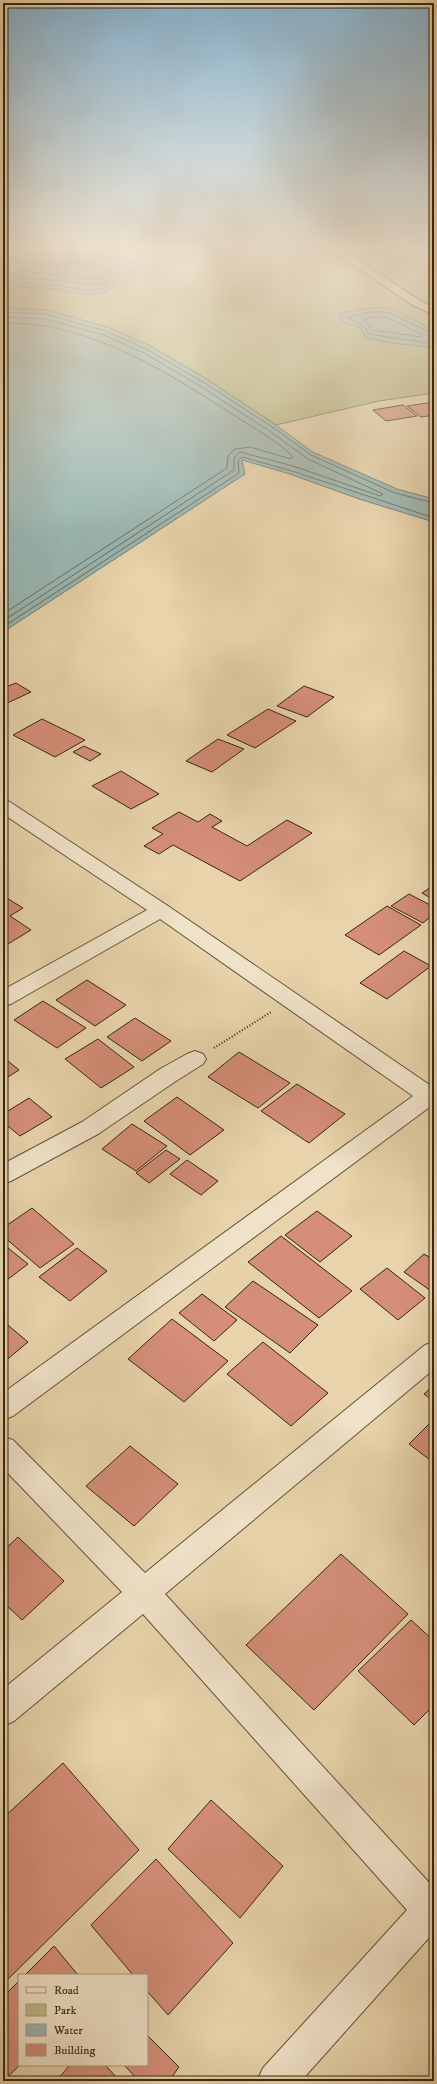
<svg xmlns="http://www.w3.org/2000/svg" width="437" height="2084" font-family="'IM FELL DW Pica',serif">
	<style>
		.green { fill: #bdba84; stroke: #79704c }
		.water { fill: #99b6b2; stroke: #717d72 }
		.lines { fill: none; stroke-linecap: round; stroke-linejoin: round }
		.shore { stroke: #676e62; stroke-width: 1 }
		.building { fill: #d58e78; stroke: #352713 }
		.minor-casing { stroke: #625239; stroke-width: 2 }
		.highway-casing { stroke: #352713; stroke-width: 2 }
		.path { stroke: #352713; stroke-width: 2; stroke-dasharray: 1 2; stroke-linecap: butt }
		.minor { fill: #f0e2c8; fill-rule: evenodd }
		.highway { fill: #e8d3aa; fill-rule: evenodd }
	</style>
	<rect width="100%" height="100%" fill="#e8d3aa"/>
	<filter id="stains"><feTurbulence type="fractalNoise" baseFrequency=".005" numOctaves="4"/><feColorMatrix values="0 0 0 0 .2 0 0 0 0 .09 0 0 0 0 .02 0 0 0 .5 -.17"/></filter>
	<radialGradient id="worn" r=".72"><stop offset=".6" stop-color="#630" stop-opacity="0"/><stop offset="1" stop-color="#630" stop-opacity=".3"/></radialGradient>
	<!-- green -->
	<path class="green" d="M198 248H434V393L379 401 276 425 205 378 148 345 107 327 47 310 3 308V296L19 287 55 289 89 295 106 292 118 283 193 258Z"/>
	<!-- water -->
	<path class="water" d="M3 248H198L193 258 118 283 106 292 89 295 55 289 19 287 3 296Z
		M388 307 434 330V348L393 343 365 338 361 328 343 322 339 313 370 308Z
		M3 308 47 310 107 327 148 345 205 378 276 425 313 452 397 489 434 499V522L359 499 290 474 242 460 245 474 3 632Z"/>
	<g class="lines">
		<!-- shore -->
		<path class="shore" d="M3 279 19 272 56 274 89 279 99 278 113 269 176 248
			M3 286 20 278 56 280 89 285 102 284 115 275 186 251 188 248
			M3 292 20 283 55 285 88 291 104 288 117 279 190 255 194 248
			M3 312 46 314 106 331 146 349 203 382 274 428 311 455 395 493 434 503
			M3 317 46 319 104 335 144 353 200 386 271 432 308 459 383 494 380 496 293 466 240 452 234 458V470L3 621
			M370 317H386L421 334 422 337 372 330 365 320Z
			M3 323C15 324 27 323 39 325 111 336 174 377 234 415 254 429 276 439 293 457L291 459 250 447 235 449 228 456 227 468 3 614
			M434 334 387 312H370L346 317 363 325 369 334 434 344
			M3 627 239 473 238 461 242 457 292 471 434 518"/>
	</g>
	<!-- building -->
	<path class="building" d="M434 402V415L421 417 407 406Z
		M403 405 417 416 386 421 373 410Z
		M16 683 31 692 3 705V688Z
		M304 686 334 697 307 717 277 706Z
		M268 709 296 721 255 748 227 735Z
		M42 719 85 740 55 757 13 735Z
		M218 739 244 749 212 772 186 761Z
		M84 746 101 754 90 761 73 752Z
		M121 771 159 794 131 809 92 786Z
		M179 812 198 822 210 814 222 821 212 827 247 846 287 820 312 833 240 881 173 845 159 854 144 846 163 834 152 828Z
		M434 885V900L422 893Z
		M409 894 434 907V914L423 923 391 906Z
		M5 897 23 908 10 916 31 930 3 947V899Z
		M387 906 421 925 379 955 345 935Z
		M404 951 431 966 387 999 360 983Z
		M87 980 126 1005 95 1026 56 1000Z
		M43 1001 86 1028 57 1048 14 1020Z
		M135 1018 171 1041 142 1061 107 1037Z
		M98 1039 134 1067 101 1088 65 1059Z
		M239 1052 290 1083 258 1108 208 1077Z
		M3 1057 19 1070 3 1080Z
		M297 1084 345 1114 309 1143 261 1111Z
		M177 1097 224 1130 190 1155 144 1121Z
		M29 1098 52 1117 20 1136 3 1122V1114Z
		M132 1124 167 1146 136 1171 102 1149Z
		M166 1150 180 1159 149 1183 136 1173Z
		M187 1160 218 1181 201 1195 170 1174Z
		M32 1208 74 1244 40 1268 3 1236V1228Z
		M317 1211 352 1236 320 1262 285 1235Z
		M281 1236 352 1291 319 1318 248 1262Z
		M3 1244 28 1264 3 1283Z
		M77 1248 107 1271 70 1301 39 1277Z
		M424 1254 434 1260V1293L404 1272Z
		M387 1268 425 1298 398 1320 360 1289Z
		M253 1281 318 1325 290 1353 225 1307Z
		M202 1294 237 1320 214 1341 179 1313Z
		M172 1319 228 1361 184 1402 128 1359Z
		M3 1321 28 1342 3 1363Z
		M263 1342 328 1393 291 1426 227 1374Z
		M434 1385V1402L424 1394Z
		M434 1419V1463L409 1444Z
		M130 1446 178 1484 134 1526 86 1486Z
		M18 1537 64 1581 22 1620 3 1602V1551Z
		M341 1554 408 1614 314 1710 246 1645Z
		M411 1620 434 1641V1705L414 1725 358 1671Z
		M63 1763 139 1850 3 1984V1818Z
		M211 1800 283 1866 240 1918 168 1849Z
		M156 1859 233 1943 168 2015 147 1991V1975H133L91 1925Z
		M54 1946 78 1975H25Z
		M19 1981 20 2065 3 2081V1997Z
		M147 2035 179 2067 169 2081H139L124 2065H147Z
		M70 2065H105L120 2081H56Z"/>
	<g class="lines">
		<defs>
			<path id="minor" d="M3 800 10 802 168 906 434 1088V1107L431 1106 13 1416 3 1420V1393L413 1096 160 919 11 1004 3 1006V990L147 910 3 814Z
				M195 1051 203 1054 206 1059 203 1064 176 1081 98 1134 11 1181 3 1184V1164L82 1122 160 1069 187 1054Z
				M434 1342V1369L165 1594 434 1888V1932L301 2081H257L263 2068 407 1910 143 1614 14 1721 3 1726V1689L122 1592 3 1468V1437L13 1440 145 1573 425 1345Z"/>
			<path id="highway" d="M329 248H341L419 300 434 308V315L411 304Z"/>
		</defs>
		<!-- minor casing -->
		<use href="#minor" class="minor-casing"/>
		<!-- highway casing -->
		<use href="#highway" class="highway-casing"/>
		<!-- path -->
		<path class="path" d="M214 1048 271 1012"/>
		<!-- minor -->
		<use href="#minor" class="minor"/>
		<!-- highway -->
		<use href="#highway" class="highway"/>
	</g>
	<!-- sky -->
	<linearGradient id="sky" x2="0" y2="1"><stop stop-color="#88b5d2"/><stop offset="0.46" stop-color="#f5ebd9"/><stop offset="1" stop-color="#f5ebd9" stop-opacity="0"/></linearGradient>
	<rect width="437" height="540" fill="url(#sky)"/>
	<!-- margin -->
	<rect width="437" height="2084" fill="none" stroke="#e8d3aa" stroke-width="16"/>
	<rect x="4" y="4" width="429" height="2076" fill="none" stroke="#352713" stroke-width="2"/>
	<rect x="8" y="8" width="421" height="2068" fill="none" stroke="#352713"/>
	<!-- legend -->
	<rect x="18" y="1974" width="130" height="92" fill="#f0e2c8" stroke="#a59780"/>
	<rect x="26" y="1987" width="20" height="6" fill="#f0e2c8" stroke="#a59780"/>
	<text x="54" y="1994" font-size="12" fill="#352713">Road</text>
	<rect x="26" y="2004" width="20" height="12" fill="#bdba84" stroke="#a59780"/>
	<text x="54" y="2014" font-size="12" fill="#352713">Park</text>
	<rect x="26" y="2024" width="20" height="12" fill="#99b6b2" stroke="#a59780"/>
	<text x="54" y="2034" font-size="12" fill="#352713">Water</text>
	<rect x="26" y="2044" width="20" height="12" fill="#d58e78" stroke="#a59780"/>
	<text x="54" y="2054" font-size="12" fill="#352713">Building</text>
	<rect width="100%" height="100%" filter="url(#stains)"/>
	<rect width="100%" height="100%" fill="url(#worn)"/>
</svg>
